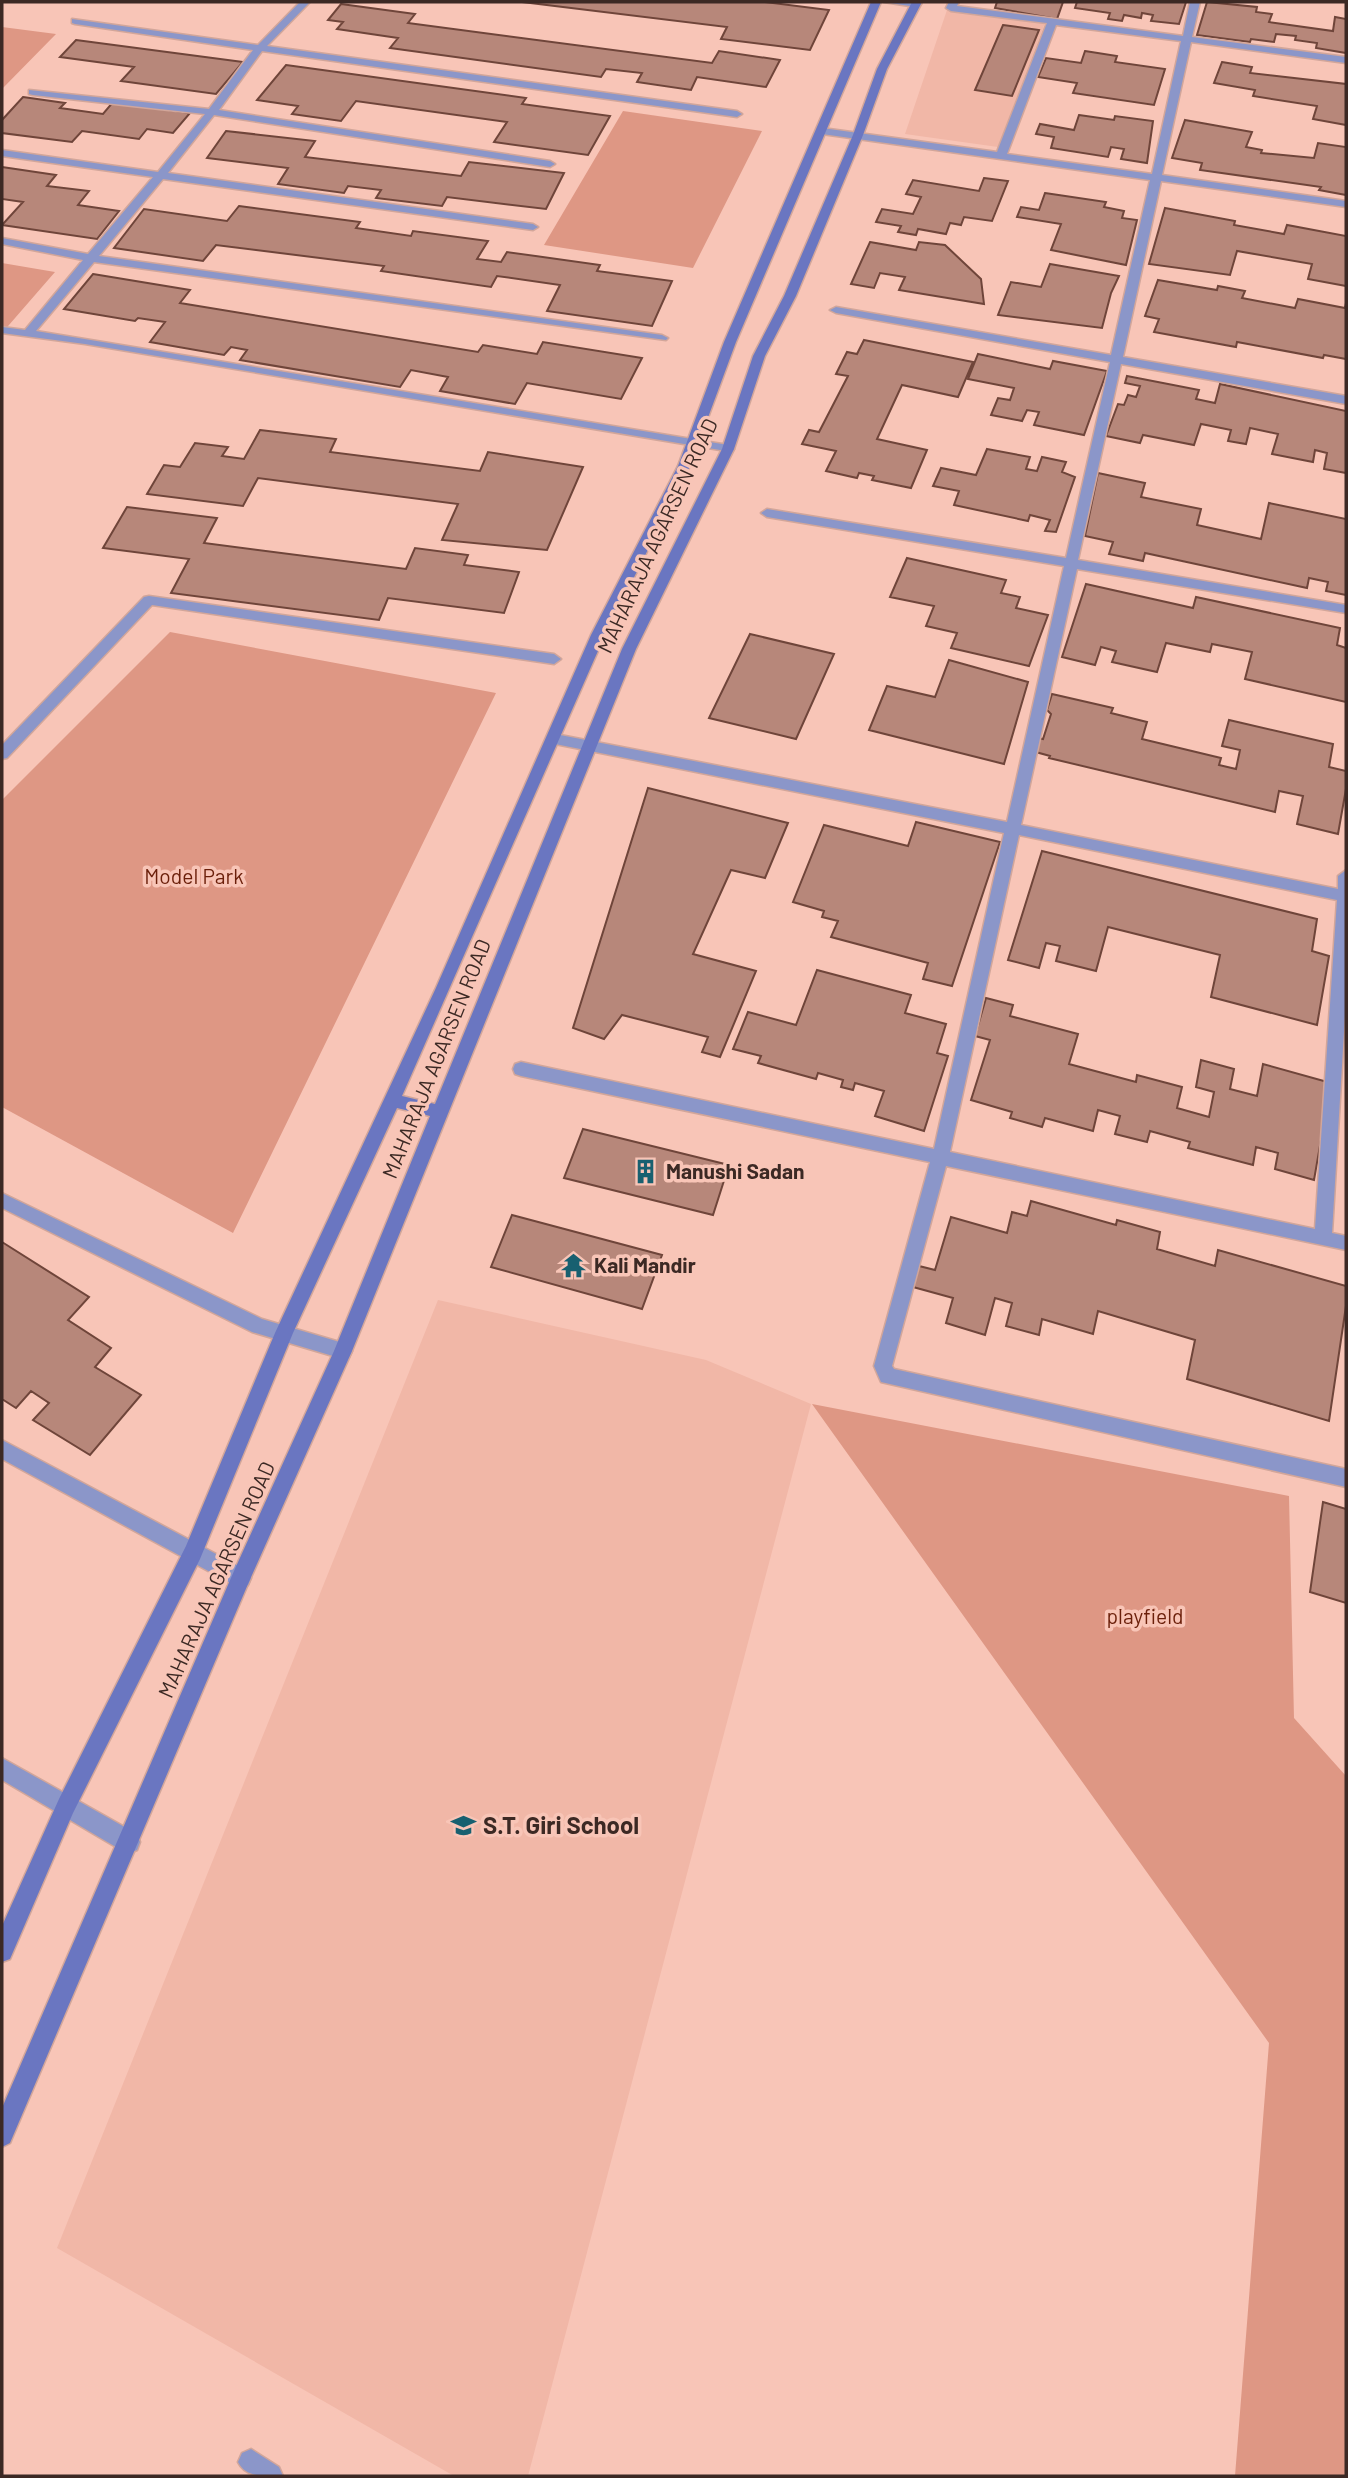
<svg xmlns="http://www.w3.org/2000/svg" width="1348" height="2478" font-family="Barlow,sans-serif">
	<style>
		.built { fill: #f1b7a7 }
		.green { fill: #de9784 }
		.building { fill: #b7877a; stroke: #6f453a; stroke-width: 2 }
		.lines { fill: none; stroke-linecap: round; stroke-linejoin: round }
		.street-casing { stroke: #d2a69a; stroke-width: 3 }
		.secondary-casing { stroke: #d2a69a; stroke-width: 3 }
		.street { fill: #8b96c9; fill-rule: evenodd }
		.secondary { fill: #6a76c1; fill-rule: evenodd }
		.labels { text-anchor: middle; stroke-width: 7; stroke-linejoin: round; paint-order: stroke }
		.street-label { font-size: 21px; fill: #3c2924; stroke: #f8c5b7 }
		.park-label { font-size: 21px; fill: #6b1f0a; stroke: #f8c5b7 }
		.poi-label { font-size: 21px; font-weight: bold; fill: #3c2924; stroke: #f8c5b7; text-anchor: start }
		.near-poi-label { font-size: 24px; font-weight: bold; fill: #3c2924; stroke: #f8c5b7; text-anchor: start }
	</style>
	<rect width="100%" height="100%" fill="#f8c5b7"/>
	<!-- built -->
	<path class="built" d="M947 10 1045 23 998 147 905 134Z
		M438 1300 706 1360 811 1404 528 2476H454L57 2248Z"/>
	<!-- green -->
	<path class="green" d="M2 27 56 34 2 89Z
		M623 111 762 131 693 268 544 245Z
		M2 263 55 272 2 333Z
		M170 632 496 693 233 1233 2 1107V800Z
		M812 1404 1289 1496 1294 1718 1346 1776V2476H1235L1269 2043Z"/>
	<!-- building -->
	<path class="building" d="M522 2H765L829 10 810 50 721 39 727 27Z
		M997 2H1063L1057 19 995 8Z
		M1077 2H1186L1179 24 1151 21 1153 15 1142 13 1141 18 1124 15 1122 21 1108 19 1110 13 1075 8Z
		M1207 2 1257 7 1256 12 1272 14 1269 22 1333 31 1335 17 1346 19V53L1316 48 1317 43 1295 40 1296 36 1276 34 1274 42 1251 39 1250 42 1197 35Z
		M341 4 415 14 408 23 712 63 719 51 780 60 766 87 697 77 691 90 637 82 642 73 606 69 601 77 390 48 398 38 337 29 343 22 328 20Z
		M1003 25 1039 30 1012 96 975 90Z
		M76 40 243 62 216 94 121 81 134 67 60 57Z
		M1085 51 1117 56 1115 62 1165 69 1154 105 1073 93 1077 83 1038 77 1046 58 1081 63Z
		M1222 62 1252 67 1250 73 1346 84V125L1313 119 1317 106 1253 96 1255 90 1214 83Z
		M286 65 526 98 522 104 610 116 588 155 494 142 507 122 356 101 341 121 292 114 298 106 257 100Z
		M23 97 65 103 60 108 103 114 113 102 190 113 173 133 147 129 139 139 82 131 72 142 2 133V120Z
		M1079 115 1114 120 1115 116 1153 121 1147 163 1121 159 1124 149 1111 147 1108 157 1051 148 1054 137 1036 134 1040 124 1074 130Z
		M1185 120 1252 132 1246 147 1262 150 1261 153 1314 158 1318 143 1346 147V195L1319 190 1321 187 1200 170 1202 163 1172 158Z
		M226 131 315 141 305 157 461 176 469 162 564 173 546 209 447 197 442 206 376 198 381 190 348 186 344 193 278 184 288 168 207 158Z
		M2 167 56 175 47 186 89 191 78 205 119 211 97 239 2 225 23 202 2 199Z
		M984 178 1008 181 992 221 964 217 961 225 950 223 946 234 918 229 916 235 898 232 901 226 876 222 882 209 913 214 921 197 906 194 913 180 979 191Z
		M1045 193 1106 202 1104 207 1124 211 1122 218 1137 220 1126 265 1051 250 1061 224 1017 217 1021 207 1039 210Z
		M239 206 360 222 356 228 411 236 413 231 488 241 477 259 501 262 507 252 600 265 597 271 672 281 652 326 547 311 560 285 497 276 491 287 381 271 384 266 216 245 203 261 114 248 144 209 227 221Z
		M1165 208 1235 221 1234 225 1284 234 1287 225 1346 236V286L1308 279 1312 264 1237 251 1230 275 1149 264Z
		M870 242 916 250 919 242 945 245 981 279 984 304 899 290 905 277 880 273 874 288 851 284Z
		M1050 264 1119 276 1111 293 1102 328 998 315 1011 282 1041 287Z
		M93 274 190 290 180 303 478 352 483 345 537 354 543 342 642 358 621 399 527 383 515 404 440 391 448 377 411 370 400 387 240 360 247 350 231 347 224 355 150 342 165 322 138 318 135 321 64 309Z
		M1158 280 1217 290 1218 286 1245 291 1242 298 1295 308 1298 299 1345 308 1346 303V359L1324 355 1323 358 1237 342 1236 347 1154 332 1159 319 1145 316Z
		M864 340 973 362 958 397 902 385 877 439 927 450 911 488 872 480 874 476 859 473 857 478 826 471 836 451 802 444 809 430 819 432 848 376 836 374 847 352 857 354Z
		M978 354 1050 369 1053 361 1107 371 1084 435 1034 425 1039 412 1027 410 1022 421 991 415 998 398 1010 400 1014 388 968 379Z
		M1127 376 1199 390 1196 399 1215 403 1220 384 1346 411V473L1324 469 1327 453 1315 450 1313 462 1272 454 1278 434 1250 428 1246 444 1228 441 1231 430 1201 424 1194 445 1143 435 1140 443 1106 436 1118 404 1124 405 1128 395 1136 397 1140 386 1125 383Z
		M260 430 336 439 330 452 480 471 488 452 583 467 547 550 442 540 458 504 258 478 243 506 147 494 164 465 180 467 195 443 228 447 222 456 244 459Z
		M987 449 1030 457 1026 469 1037 471 1042 457 1066 462 1062 472 1075 477 1056 532 1045 531 1050 520 1030 515 1028 521 954 505 959 491 933 486 941 468 976 475Z
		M1098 473 1145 483 1141 497 1201 509 1197 525 1261 539 1269 503 1346 519V595L1326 591 1328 582 1309 578 1307 588 1145 553 1143 561 1109 554 1113 542 1085 536Z
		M127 507 217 518 204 543 406 569 415 548 468 555 464 565 519 572 504 613 388 598 379 620 171 593 189 559 103 548Z
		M907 558 1006 580 1001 593 1020 597 1016 608 1048 615 1029 666 951 648 957 633 926 626 934 606 890 597Z
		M1086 584 1193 608 1196 597 1340 628 1337 645 1346 648V702L1245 679 1252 652 1212 644 1210 652 1166 643 1157 672 1112 662 1116 651 1101 647 1095 665 1062 657Z
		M750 634 834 654 796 739 709 718Z
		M949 660 1028 682 1004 764 869 730 887 686 935 697Z
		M1052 694 1113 708 1111 713 1147 722 1142 739 1221 758 1219 765 1236 769 1240 750 1222 746 1229 720 1333 744 1329 767 1346 771V789L1338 834 1297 824 1303 796 1279 791 1275 812 1049 758 1050 756 1032 751 1037 738 1043 739 1051 714 1047 710Z
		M648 788 788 823 765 878 731 870 693 954 756 971 720 1057 702 1052 708 1037 622 1015 604 1039 573 1028Z
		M916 822 1000 842 952 986 923 979 928 963 831 937 838 921 822 917 824 911 793 902 824 825 908 846Z
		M1042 851 1317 919 1312 951 1329 956 1317 1025 1211 997 1220 955 1108 927 1096 971 1056 961 1060 946 1046 943 1039 968 1008 960Z
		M817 970 911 995 905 1013 946 1024 937 1053 948 1056 924 1131 875 1116 884 1091 855 1083 853 1090 841 1087 843 1080 818 1073 816 1079 758 1063 761 1056 733 1049 748 1012 796 1025Z
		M986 998 1013 1005 1010 1016 1078 1034 1069 1064 1136 1082 1137 1075 1182 1087 1177 1108 1209 1117 1214 1092 1196 1087 1201 1060 1234 1069 1230 1089 1257 1096 1263 1064 1331 1083 1314 1180 1275 1169 1278 1153 1256 1147 1253 1165 1188 1148 1190 1142 1150 1131 1147 1142 1115 1134 1120 1116 1098 1110 1093 1131 1045 1118 1042 1127 1010 1118 1012 1112 971 1100 990 1040 975 1036Z
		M583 1129 729 1165 713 1215 564 1178Z
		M1031 1201 1116 1225 1117 1220 1160 1232 1157 1249 1215 1266 1218 1250 1346 1286V1306L1329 1421 1187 1379 1195 1340 1098 1311 1093 1334 1042 1319 1039 1335 1006 1326 1012 1303 995 1298 985 1335 946 1323 953 1298 913 1287 919 1266 935 1270 951 1217 1007 1233 1012 1212 1027 1216Z
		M512 1215 662 1255 642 1309 491 1267Z
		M2 1242 89 1297 68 1320 111 1348 95 1367 141 1395 90 1455 33 1420 49 1403 31 1391 16 1408 2 1399Z
		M1323 1502 1346 1509V1603L1310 1592Z"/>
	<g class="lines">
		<defs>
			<path id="street" d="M300 2H310L267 46 737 111 742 114 737 117 262 51 219 110 550 161 555 164 550 167 214 115 168 173 533 224 538 227 533 230 163 179 99 256 662 335 668 338 666 340 94 262 36 331 728 445 734 449 732 452 85 344 2 333V327L25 330 83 260 2 244V238L88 254 153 177 2 156V150L158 172 205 114 33 95 29 94V90L209 109 253 50 75 24 72 23V19L258 45Z
				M884 2H918L921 4 916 7Z
				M949 2H959L957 6 1183 36 1190 2H1200L1192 37 1346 57V63L1191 42 1162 175 1346 201V207L1161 181 1123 357 1346 396V404L1121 364 1078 560 1346 605V613L1077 569 1021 825 1338 889V876L1346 870V998L1332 1233 1346 1236V1250L946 1166 892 1366 894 1369 1346 1469V1487L881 1382 874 1366 930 1162 521 1076 515 1074 513 1069 515 1064 521 1062 934 1149 1004 833 555 744 548 739 555 734 1007 822 1064 566 767 517 761 513 767 509 1066 558 1110 362 836 313 830 310 836 307 1111 355 1150 180 822 134 817 131 822 128 997 152 1047 23 951 11 946 8ZM1056 25 1181 41 1152 174 1007 154ZM1019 835 1337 900 1315 1229 950 1152Z
				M149 596 554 654 561 659 554 664 152 605 7 758 2 759V745L144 597Z
				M2 1193 262 1319 343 1343 349 1345 352 1351 349 1357 343 1359 252 1332 2 1208Z
				M2 1440 248 1571 251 1578 248 1585 241 1588 234 1585 2 1459Z
				M2 1758 137 1834 140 1842 137 1850 129 1853 121 1850 2 1780Z
				M251 2449 279 2467 283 2476C264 2476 246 2478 238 2462L242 2453Z"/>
			<path id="secondary" d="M871 2H881L736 342 690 466 605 635 402 1096 435 1104 622 649 722 449 753 356 784 296 853 135 877 69 912 2H922L887 69 863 135 796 296 765 356 734 449 636 649 352 1351 248 1584 10 2143 2 2147V2108L234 1571 334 1351 430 1116 397 1108 293 1333 200 1559 73 1813 10 1959 2 1962V1926L59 1799 186 1546 275 1333 435 990 591 635 678 466 724 342Z"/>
		</defs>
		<!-- street casing -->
		<use href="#street" class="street-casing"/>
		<!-- secondary casing -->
		<use href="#secondary" class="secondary-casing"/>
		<!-- street -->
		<use href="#street" class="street"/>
		<!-- secondary -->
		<use href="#secondary" class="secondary"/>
	</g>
	<!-- icons -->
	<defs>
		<symbol id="building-bare" viewBox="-9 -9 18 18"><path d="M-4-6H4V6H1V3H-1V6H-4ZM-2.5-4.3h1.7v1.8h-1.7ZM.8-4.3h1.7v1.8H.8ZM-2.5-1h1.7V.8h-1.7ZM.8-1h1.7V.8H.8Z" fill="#186070" stroke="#f8c5b7" stroke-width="2.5" paint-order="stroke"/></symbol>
		<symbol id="temple-bare" viewBox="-9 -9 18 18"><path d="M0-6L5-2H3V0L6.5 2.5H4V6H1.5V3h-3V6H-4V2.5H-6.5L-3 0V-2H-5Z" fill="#186070" stroke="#f8c5b7" stroke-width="2.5" paint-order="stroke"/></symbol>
		<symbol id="school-bare" viewBox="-9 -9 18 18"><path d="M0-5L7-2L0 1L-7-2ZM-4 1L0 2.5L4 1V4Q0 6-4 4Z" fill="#186070" stroke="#f8c5b7" stroke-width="2.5" paint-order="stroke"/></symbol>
	</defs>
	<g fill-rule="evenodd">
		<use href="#building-bare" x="628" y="1154" width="35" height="35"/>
		<use href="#temple-bare" x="556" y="1248" width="35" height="35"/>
		<use href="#school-bare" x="446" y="1808" width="35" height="35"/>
	</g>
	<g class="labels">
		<!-- street labels -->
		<g class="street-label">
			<text transform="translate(658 536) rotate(-65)" y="7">MAHARAJA AGARSEN ROAD</text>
			<text transform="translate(437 1059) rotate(-68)" y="7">MAHARAJA AGARSEN ROAD</text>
			<text transform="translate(217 1580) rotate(-66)" y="7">MAHARAJA AGARSEN ROAD</text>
		</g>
		<!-- park labels -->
		<g class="park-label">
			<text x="194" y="884">Model Park</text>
			<text x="1145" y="1624">playfield</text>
		</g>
		<!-- poi labels -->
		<g class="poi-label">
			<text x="666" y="1179">Manushi Sadan</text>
			<text x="594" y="1273">Kali Mandir</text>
		</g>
		<!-- near-poi labels -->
		<g class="near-poi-label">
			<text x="483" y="1834">S.T. Giri School</text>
		</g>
	</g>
	<!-- border -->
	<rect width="1348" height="2478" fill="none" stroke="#3c2924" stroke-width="7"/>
</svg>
